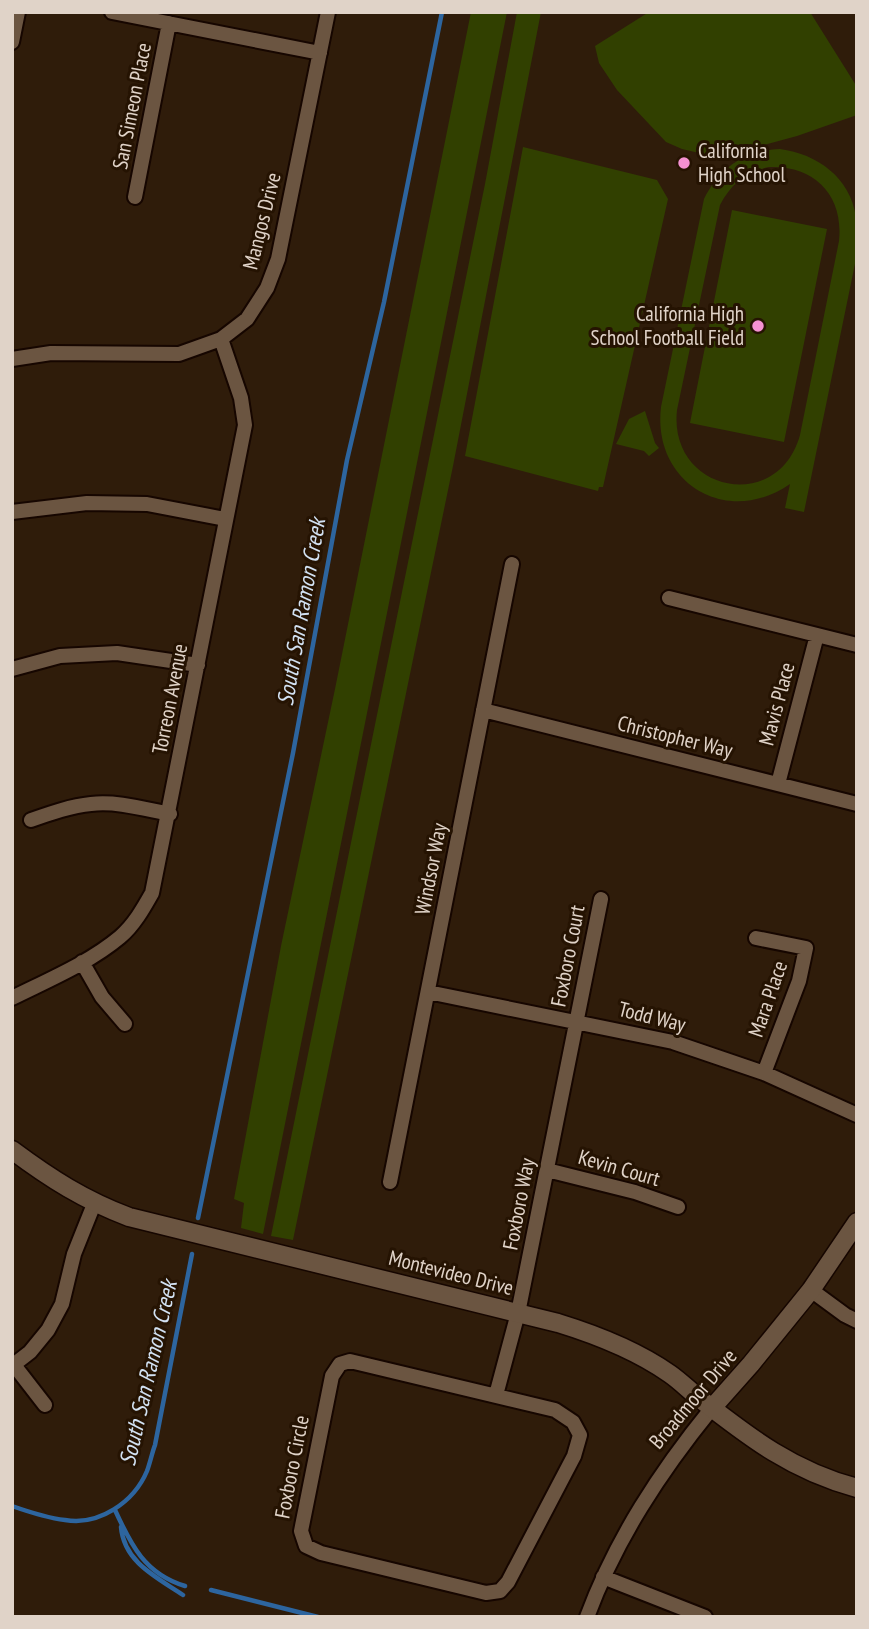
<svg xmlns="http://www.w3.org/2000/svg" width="869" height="1629" font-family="'PT Sans Narrow',sans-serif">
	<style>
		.green { fill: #314000; fill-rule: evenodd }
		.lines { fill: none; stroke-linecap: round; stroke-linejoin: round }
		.stream { stroke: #2d659f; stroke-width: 4.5 }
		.minor-casing { stroke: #160600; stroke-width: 18 }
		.tertiary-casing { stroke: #160600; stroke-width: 21 }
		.minor { stroke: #6b5541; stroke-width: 14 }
		.tertiary { stroke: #6b5541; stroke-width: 18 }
		.poi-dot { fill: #f591d2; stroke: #251302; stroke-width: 2.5 }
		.labels { text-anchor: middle; stroke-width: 6; stroke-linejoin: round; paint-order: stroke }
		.street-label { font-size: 21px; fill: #e0d3c8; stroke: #251302 }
		.poi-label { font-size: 21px; fill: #e0d3c8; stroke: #251302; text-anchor: start }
		.water-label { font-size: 23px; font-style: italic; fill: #d2e1f2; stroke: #251302 }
	</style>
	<rect width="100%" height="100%" fill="#2f1c0a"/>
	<!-- green -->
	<path class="green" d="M471 12H507L263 1234 241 1228 244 1203 234 1199 281 946 335 689Z
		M517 12H541L453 466 293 1240 271 1236 485 184Z
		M649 12H810L857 87V115L797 136 730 154 712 156 682 149 666 142 617 90 599 63 595 46Z
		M523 147 657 180 668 199 603 487H599L598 491 465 456Z
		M780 149C817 154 850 177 856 217 858 229 857 243 857 254L804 512 785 508 790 484C727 528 652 483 661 407L704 199C720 167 744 151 780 149ZM769 167C814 165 844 195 839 241L800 435C778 515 668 492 677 410L720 205C731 184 745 172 769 167Z
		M732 210 827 229 784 442 690 423Z
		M645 411 655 443 659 448 649 456 644 451 616 444 629 419Z"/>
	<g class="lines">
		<!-- stream -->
		<path class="stream" d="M198 1218 293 753 347 460 384 302 442 12
			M12 1506C29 1512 47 1518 65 1520 99 1526 134 1502 147 1471 150 1463 152 1453 155 1445L192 1254
			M115 1510C131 1545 145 1574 185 1586
			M121 1527C124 1562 156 1577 183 1595
			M211 1590 318 1617"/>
		<defs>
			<path id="minor" d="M112 12 320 53
				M12 42 18 12
				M135 197 169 23
				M12 359 51 353 179 354 221 339 247 319 267 288 278 259 328 12
				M12 512 87 503 147 504 225 519
				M669 598 857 645
				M12 669 60 656 117 653 198 665
				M483 710 857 804
				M778 784 817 635
				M31 820C51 813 71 806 91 804 117 801 144 809 170 814
				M756 938 806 948 799 981 764 1073
				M82 962 102 997 125 1024
				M428 992 673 1042 764 1073 857 1115
				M12 998C48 980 89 963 120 937 134 925 143 909 152 893L245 425 241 398 221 339
				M547 1170 635 1192 678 1207
				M390 1182 512 564
				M811 1290 845 1315 857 1321
				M350 1361 555 1410 573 1422 580 1435 574 1456 508 1582 500 1591 486 1593 321 1553 306 1546 301 1531 332 1376 340 1364Z
				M14 1365 45 1405
				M12 1366 30 1352 48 1330 62 1304 74 1254 94 1204
				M496 1395 518 1313 601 899
				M603 1577 705 1617
				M587 1617C616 1539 660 1472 712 1408"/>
			<path id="tertiary" d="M12 1150C51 1179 84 1200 129 1217L558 1323C597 1335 636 1350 670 1374 680 1381 689 1390 699 1398 750 1438 793 1471 857 1488
				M712 1408 751 1364 811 1290 857 1222"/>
		</defs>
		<!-- minor casing -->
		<use href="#minor" class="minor-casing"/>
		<!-- tertiary casing -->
		<use href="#tertiary" class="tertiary-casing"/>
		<!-- minor -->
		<use href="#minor" class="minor"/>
		<!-- tertiary -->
		<use href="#tertiary" class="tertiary"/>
	</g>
	<!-- markers -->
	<g class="poi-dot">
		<circle cx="684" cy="163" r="7"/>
		<circle cx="758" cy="326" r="7"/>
	</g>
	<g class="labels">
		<!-- street labels -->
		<g class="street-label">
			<text transform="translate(132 106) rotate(-79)" y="7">San Simeon Place</text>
			<text transform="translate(262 221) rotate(-76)" y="7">Mangos Drive</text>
			<text transform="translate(170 699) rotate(-79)" y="7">Torreon Avenue</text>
			<text transform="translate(777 704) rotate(-75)" y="7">Mavis Place</text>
			<text transform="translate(675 737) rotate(14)" y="7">Christopher Way</text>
			<text transform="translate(431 869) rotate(-79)" y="7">Windsor Way</text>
			<text transform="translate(568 956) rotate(-79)" y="7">Foxboro Court</text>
			<text transform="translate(768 999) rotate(-71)" y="7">Mara Place</text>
			<text transform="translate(652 1017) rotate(14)" y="7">Todd Way</text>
			<text transform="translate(619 1168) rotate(16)" y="7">Kevin Court</text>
			<text transform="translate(519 1204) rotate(-79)" y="7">Foxboro Way</text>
			<text transform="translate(451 1273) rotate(14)" y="7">Montevideo Drive</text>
			<text transform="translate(693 1399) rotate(-50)" y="7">Broadmoor Drive</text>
			<text transform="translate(292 1467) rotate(-79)" y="7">Foxboro Circle</text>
		</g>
		<!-- poi labels -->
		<g class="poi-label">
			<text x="698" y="158">California<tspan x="698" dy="24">High School</tspan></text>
			<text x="744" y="321" text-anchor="end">California High<tspan x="744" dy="24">School Football Field</tspan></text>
		</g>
		<!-- water labels -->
		<g class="water-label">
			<text transform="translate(301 612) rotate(-80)" y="8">South San Ramon Creek</text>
			<text transform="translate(148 1373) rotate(-77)" y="8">South San Ramon Creek</text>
		</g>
	</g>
	<!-- border -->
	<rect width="869" height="1629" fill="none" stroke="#e0d3c8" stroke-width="28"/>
</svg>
